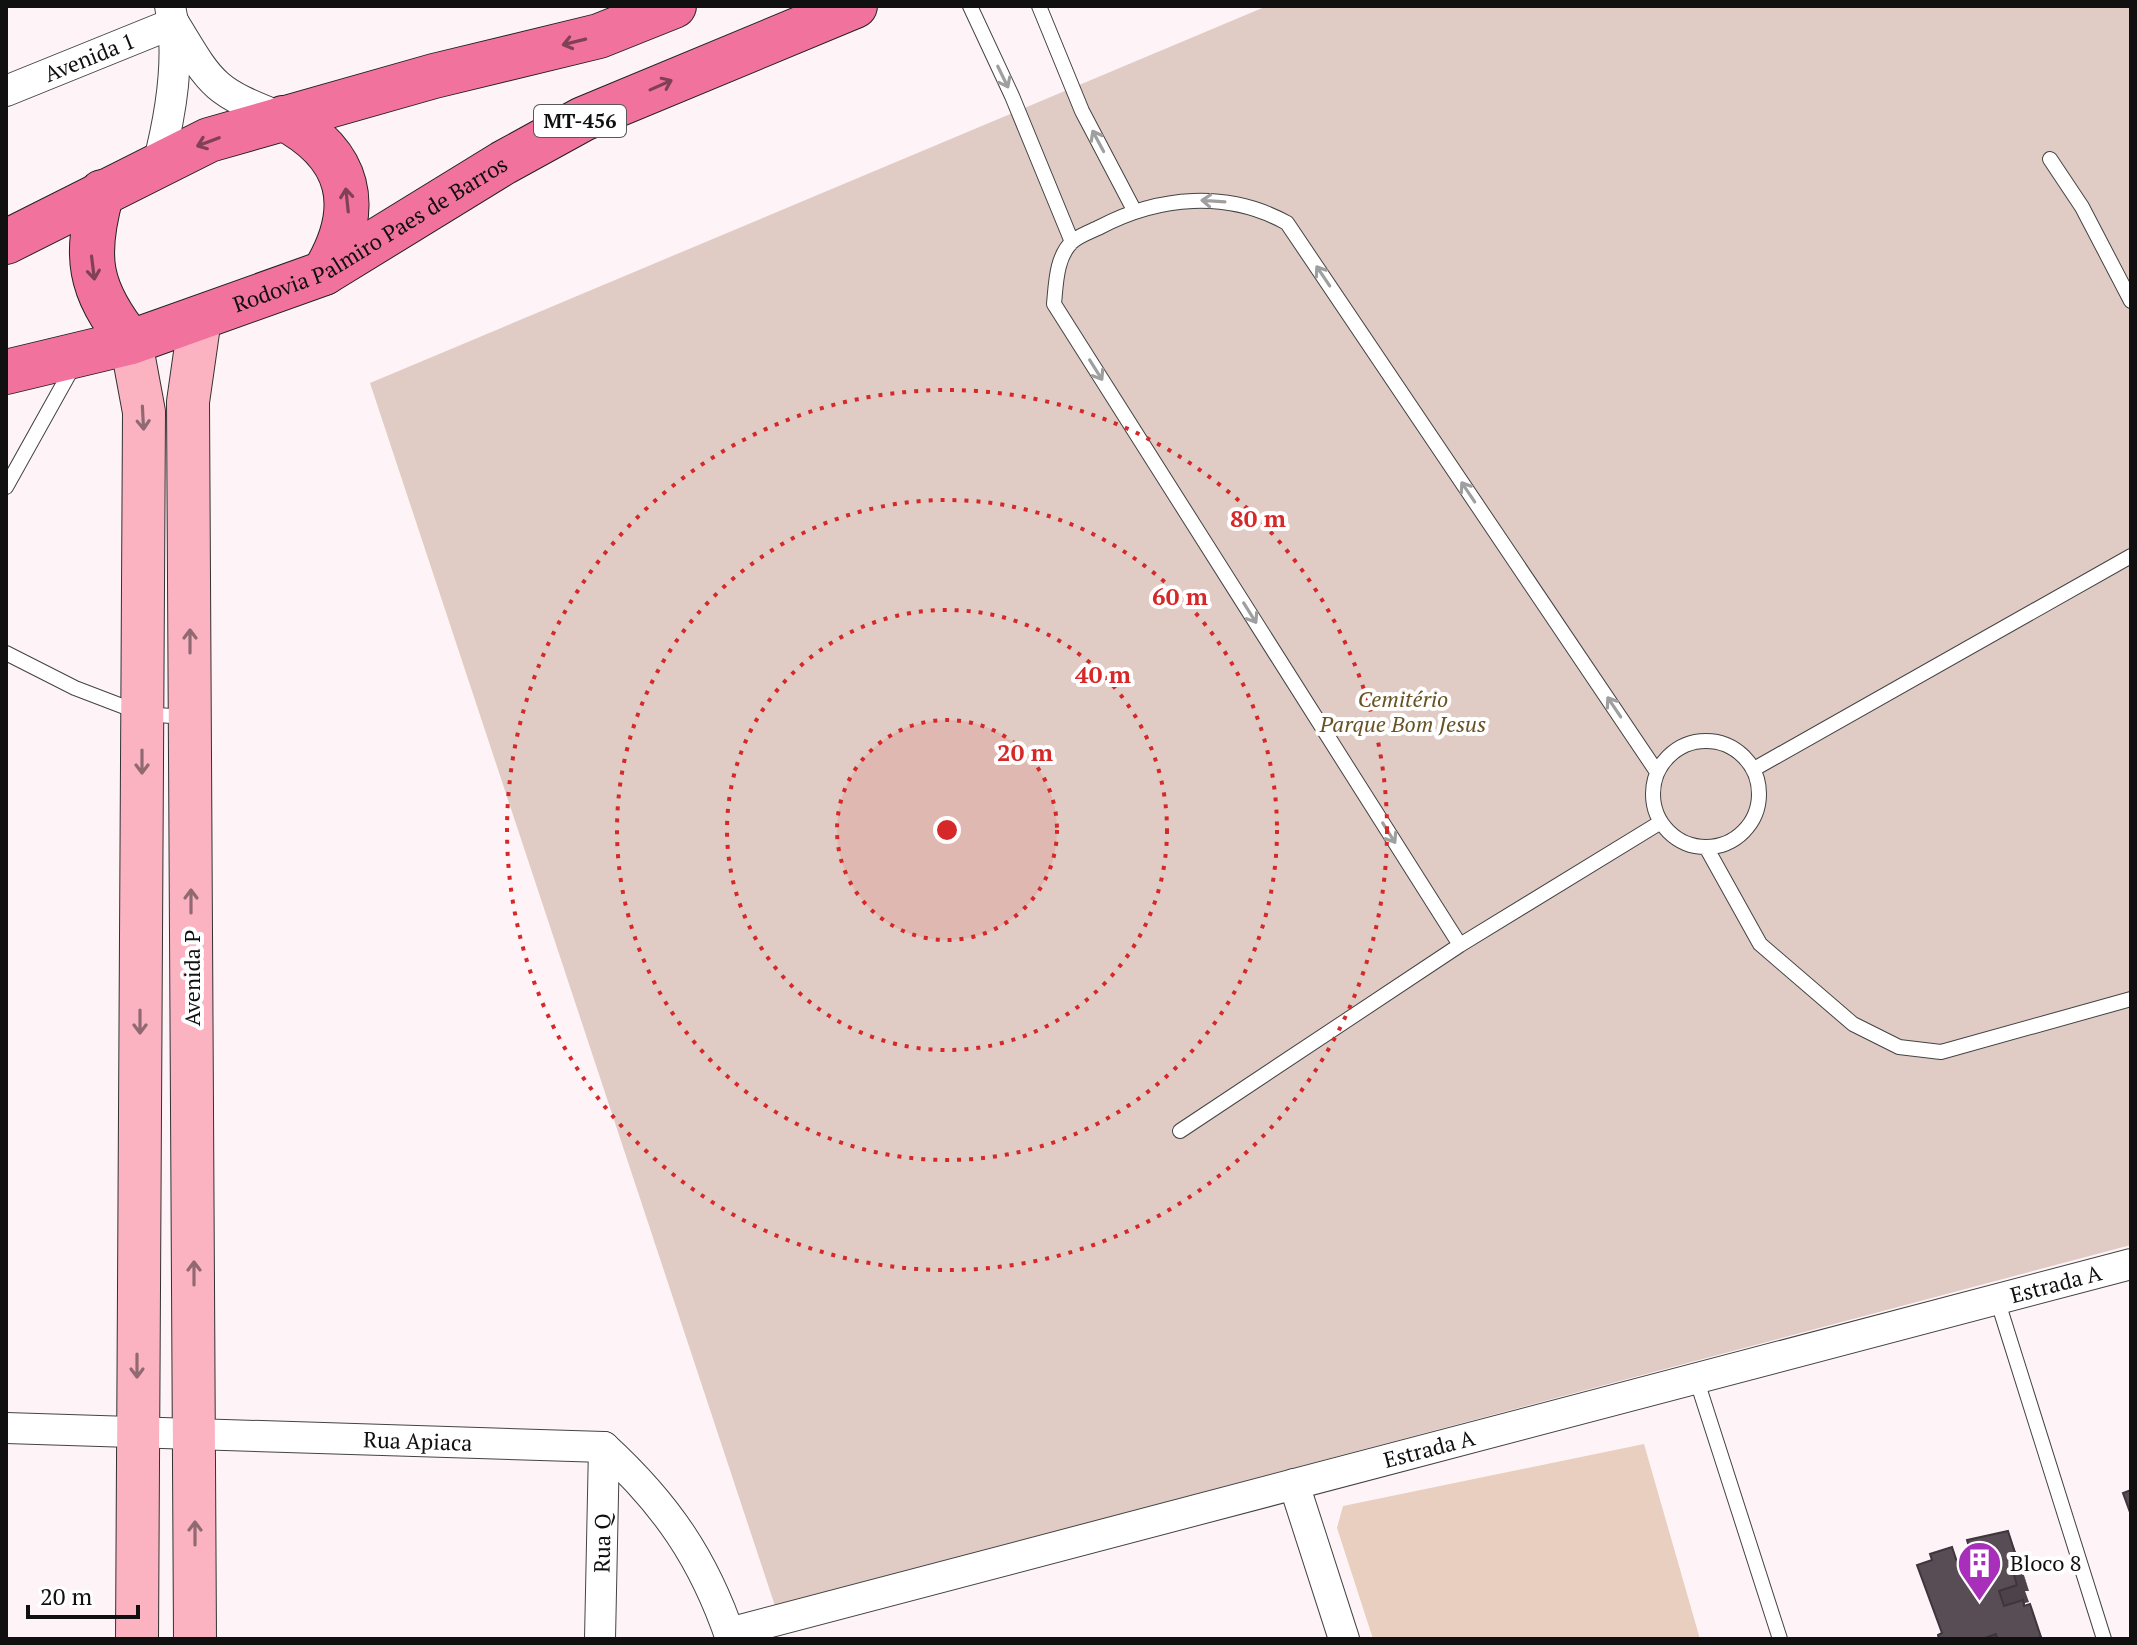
<svg xmlns="http://www.w3.org/2000/svg" width="2137" height="1645" font-family="'PT Serif',serif">
	<style>
		.green { fill: #e8cfbf }
		.cemetery { fill: #e1ccc5 }
		.lines { fill: none; stroke-linecap: round; stroke-linejoin: round }
		.lane-casing { stroke: #434343; stroke-width: 16 }
		.street-casing { stroke: #434343; stroke-width: 32 }
		.secondary-casing { stroke: #323232; stroke-width: 44 }
		.primary-casing { stroke: #212121; stroke-width: 46 }
		.lane { stroke: #fff; stroke-width: 14 }
		.street { stroke: #fff; stroke-width: 30 }
		.secondary { stroke: #fbb3c1; stroke-width: 42 }
		.primary { stroke: #f1729c; stroke-width: 44 }
		.wall { fill: #4d4249 }
		.shaded-wall { fill: #3e363c }
		.building { fill: #594d55; stroke: #3e363c; stroke-width: 2 }
		.oneway { stroke: #804156 }
		.oneway2 { stroke: #9f9f9f }
		.oneway3 { stroke: #916a71 }
		.ring { fill: none; stroke: #d62828; stroke-width: 4; stroke-dasharray: 4 8 }
		.labels { text-anchor: middle; stroke-width: 8; stroke-linejoin: round; paint-order: stroke }
		.shield { fill: #fff; stroke: #585858; stroke-width: 2 }
		.shield-label { font-size: 20px; font-weight: bold; fill: #101010 }
		.street-label { font-size: 22px; fill: #101010; stroke: #fff }
		.park-label { font-size: 22px; font-style: italic; fill: #665223; stroke: #fff }
		.poi-label { font-size: 22px; fill: #101010; stroke: #fff; text-anchor: start }
		.centre { fill: #d62828; stroke: #fff; stroke-width: 4 }
		.ring-label { font-size: 24px; text-anchor: middle; font-weight: bold; fill: #d62828; stroke: #fff; stroke-width: 8; stroke-linejoin: round; paint-order: stroke }
	</style>
	<rect width="100%" height="100%" fill="#fef4f7"/>
	<!-- green -->
	<path class="green" d="M1644 1444 1700 1639H1373L1337 1528 1343 1506Z"/>
	<!-- cemetery -->
	<path class="cemetery" d="M1267 6H2131V1245L775 1606 370 383Z"/>
	<g class="lines">
		<defs>
			<path id="lane" d="M970 6 1012 96 1072 242
				M1039 6 1082 111 1134 210
				M2050 159 2082 207 2131 301
				M6 487 74 365
				M6 653 75 688 143 714 186 717
				M1653 794a53 53 0 1 1 106 0a53 53 0 1 1-106 0Z
				M1754 769 2131 556
				M1706 847 1760 944 1853 1024 1899 1047 1941 1052 2131 999
				M1460 945 1054 304C1056 284 1056 256 1073 241 1080 235 1092 231 1100 227 1159 196 1227 190 1287 223L1657 772
				M1180 1131 1460 945 1661 822
				M1997 1299 2104 1639
				M1696 1378 1780 1639"/>
			<g id="street">
				<path d="M174 23C212 86 213 91 283 118"/>
				<path id="s1" d="M6 91 174 23"/>
				<path d="M158 164C171 114 181 57 170 6"/>
				<path id="s2" d="M6 1428 604 1447C666 1504 704 1559 731 1639"/>
				<path d="M1294 1484 1344 1639"/>
				<path id="s3" d="M729 1633 2131 1264"/>
				<path id="s4" d="M600 1639 604 1447"/>
			</g>
			<path id="secondary" d="M131 342 144 412 137 1639
				M195 1639 188 402 200 318"/>
			<g id="primary">
				<path d="M283 118C351 154 364 207 324 273"/>
				<path d="M102 192C84 256 88 289 131 342"/>
				<path d="M6 242 209 140 434 76 599 36 674 6"/>
				<path id="s5" d="M6 372 131 342 324 273 503 163 583 119 855 6"/>
			</g>
		</defs>
		<!-- lane casing -->
		<use href="#lane" class="lane-casing"/>
		<!-- street casing -->
		<use href="#street" class="street-casing"/>
		<!-- secondary casing -->
		<use href="#secondary" class="secondary-casing"/>
		<!-- primary casing -->
		<use href="#primary" class="primary-casing"/>
		<!-- lane -->
		<use href="#lane" class="lane"/>
		<!-- street -->
		<use href="#street" class="street"/>
		<!-- secondary -->
		<use href="#secondary" class="secondary"/>
		<!-- primary -->
		<use href="#primary" class="primary"/>
	</g>
	<!-- wall -->
	<path class="wall" d="M2008 1531 2029 1591H2025L2029 1602 2025 1603V1605L2043 1639H1939L1942 1633 1959 1565 1973 1560Z"/>
	<!-- shaded-wall -->
	<path class="shaded-wall" d="M2008 1531 2021 1566 2029 1591 2016 1556Z"/>
	<!-- building -->
	<path class="building" d="M2131 1490V1515L2123 1493Z
		M2008 1531 2016 1556 2013 1557 2016 1568 2012 1569 2017 1585 1999 1591 2004 1606 2023 1600 2024 1606 2030 1604 2041 1637 2034 1639H1997L1996 1634 1982 1639H1939L1938 1635 1942 1633 1917 1565 1932 1560 1930 1554 1952 1547 1958 1565 1973 1560 1967 1540Z"/>
	<!-- one-way arrows -->
	<defs><path id="oneway-shaft" d="M-6 0H5M1.5-3L5.5 0L1.5 3" fill="none" stroke-width="1.6" stroke-linecap="round" stroke-linejoin="round" transform="scale(2)"/></defs>
	<g class="oneway">
		<use href="#oneway-shaft" transform="translate(574 42) rotate(166)"/>
		<use href="#oneway-shaft" transform="translate(661 85) rotate(-24)"/>
		<use href="#oneway-shaft" transform="translate(208 142) rotate(159)"/>
		<use href="#oneway-shaft" transform="translate(347 200) rotate(-96)"/>
		<use href="#oneway-shaft" transform="translate(93 268) rotate(83)"/>
	</g>
	<g class="oneway2">
		<use href="#oneway-shaft" transform="translate(1003 77) rotate(64)"/>
		<use href="#oneway-shaft" transform="translate(1098 141) rotate(-118)"/>
		<use href="#oneway-shaft" transform="translate(1213 201) rotate(-176)"/>
		<use href="#oneway-shaft" transform="translate(1323 276) rotate(-124)"/>
		<use href="#oneway-shaft" transform="translate(1096 370) rotate(58)"/>
		<use href="#oneway-shaft" transform="translate(1468 492) rotate(-124)"/>
		<use href="#oneway-shaft" transform="translate(1250 613) rotate(58)"/>
		<use href="#oneway-shaft" transform="translate(1614 707) rotate(-124)"/>
		<use href="#oneway-shaft" transform="translate(1389 833) rotate(58)"/>
	</g>
	<g class="oneway3">
		<use href="#oneway-shaft" transform="translate(143 418) rotate(87)"/>
		<use href="#oneway-shaft" transform="translate(190 641) rotate(-90)"/>
		<use href="#oneway-shaft" transform="translate(142 762) rotate(90)"/>
		<use href="#oneway-shaft" transform="translate(191 901) rotate(-90)"/>
		<use href="#oneway-shaft" transform="translate(140 1022) rotate(90)"/>
		<use href="#oneway-shaft" transform="translate(194 1273) rotate(-90)"/>
		<use href="#oneway-shaft" transform="translate(137 1366) rotate(90)"/>
		<use href="#oneway-shaft" transform="translate(195 1533) rotate(-90)"/>
	</g>
	<!-- distance rings -->
	<circle cx="947" cy="830" r="110" fill="#d62828" fill-opacity=".12"/>
	<g class="ring">
		<circle cx="947" cy="830" r="110"/>
		<circle cx="947" cy="830" r="220"/>
		<circle cx="947" cy="830" r="330"/>
		<circle cx="947" cy="830" r="440"/>
	</g>
	<!-- icons -->
	<defs>
		<symbol id="building-pin" viewBox="-11 -11 22 30"><path d="M0 17L-7.5 6A9.5 9.5 0 1 1 7.5 6Z" fill="#a72fba" stroke="#fff"/><path d="M-4-6H4V6H1V3H-1V6H-4ZM-2.5-4.3h1.7v1.8h-1.7ZM.8-4.3h1.7v1.8H.8ZM-2.5-1h1.7V.8h-1.7ZM.8-1h1.7V.8H.8Z" fill="#fff"/></symbol>
	</defs>
	<g fill-rule="evenodd">
		<use href="#building-pin" x="1954" y="1538" width="51" height="69"/>
	</g>
	<g class="labels">
		<!-- shield labels -->
		<rect class="shield" x="534" y="105" width="92" height="32" rx="6"/>
		<g class="shield-label">
			<text x="580" y="128">MT-456</text>
		</g>
		<!-- street labels -->
		<g class="street-label">
			<text dy="8" stroke="none"><textPath href="#s1" startOffset="90">Avenida 1</textPath></text>
			<text dy="8" stroke="none"><textPath href="#s5" startOffset="392">Rodovia Palmiro Paes de Barros</textPath></text>
			<text transform="translate(192 978) rotate(-90)" y="8">Avenida P</text>
			<text dy="8" stroke="none"><textPath href="#s3" startOffset="1372">Estrada A</textPath></text>
			<text dy="8" stroke="none"><textPath href="#s2" startOffset="412">Rua Apiaca</textPath></text>
			<text dy="8" stroke="none"><textPath href="#s3" startOffset="724">Estrada A</textPath></text>
			<text dy="8" stroke="none"><textPath href="#s4" startOffset="96">Rua Q</textPath></text>
		</g>
		<!-- park labels -->
		<g class="park-label">
			<text x="1403" y="707">Cemitério<tspan x="1403" dy="25">Parque Bom Jesus</tspan></text>
		</g>
		<!-- poi labels -->
		<g class="poi-label">
			<text x="2010" y="1571">Bloco 8</text>
		</g>
	</g>
	<circle cx="947" cy="830" r="12" class="centre"/>
	<g class="ring-label">
		<text x="1258" y="527">80 m</text>
		<text x="1180" y="605">60 m</text>
		<text x="1103" y="683">40 m</text>
		<text x="1025" y="761">20 m</text>
	</g>
	<!-- border -->
	<rect width="2137" height="1645" fill="none" stroke="#101010" stroke-width="16"/>
	<!-- scale -->
	<path d="M28 1605v12h110v-12" fill="none" stroke="#101010" stroke-width="4"/>
	<text x="40" y="1605" font-size="24" fill="#101010" stroke="#ffffff" stroke-width="6" paint-order="stroke">20 m</text>
</svg>
